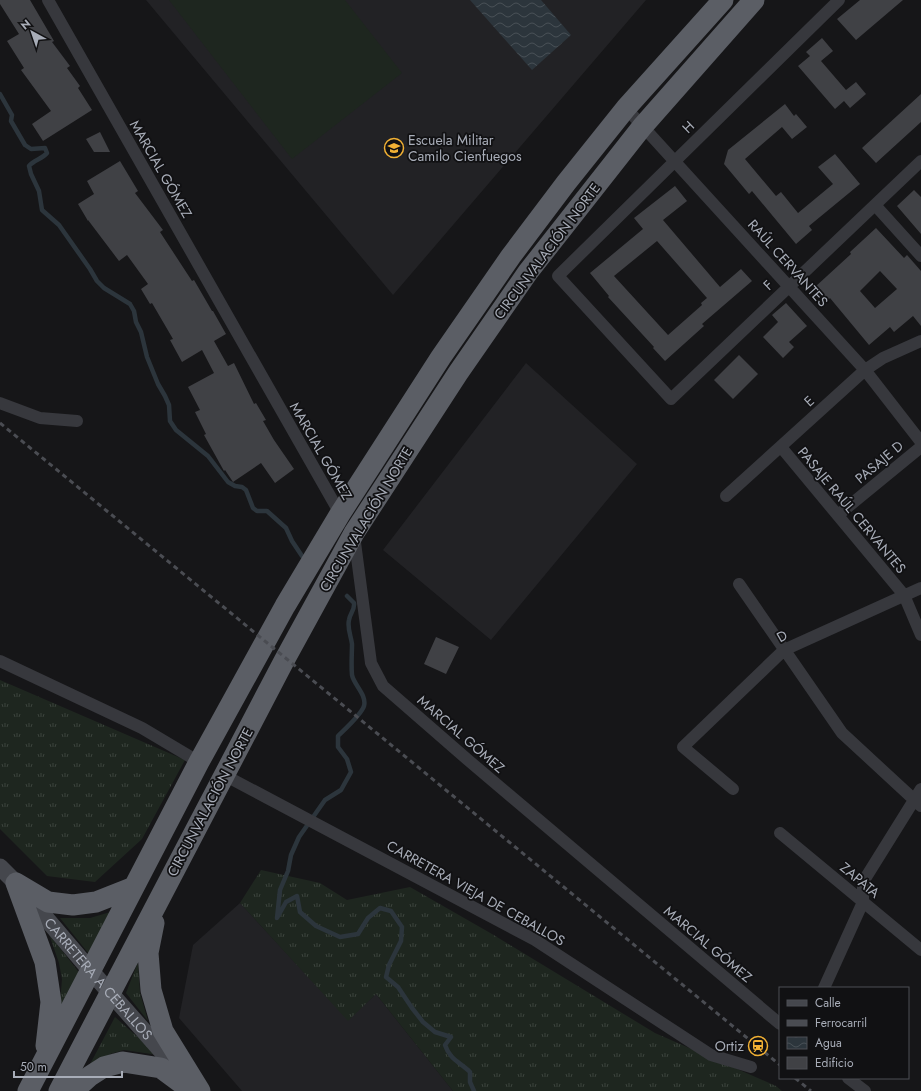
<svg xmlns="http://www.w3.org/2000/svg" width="921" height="1091" font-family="Jost,sans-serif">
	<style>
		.built { fill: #222225 }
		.grass { fill: url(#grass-tufts) }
		.pitch { fill: #1e261f }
		.water { fill: url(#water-waves) }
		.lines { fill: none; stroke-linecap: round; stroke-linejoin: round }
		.stream { stroke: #2c353c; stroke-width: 4.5 }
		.building { fill: #404145; fill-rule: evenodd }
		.minor { stroke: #37383d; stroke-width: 12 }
		.secondary { stroke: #45474d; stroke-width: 17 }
		.trunk { stroke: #5b5e65; stroke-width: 21 }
		.rail { stroke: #4a4c52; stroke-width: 3; stroke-dasharray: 5 4; stroke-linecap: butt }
		.labels { text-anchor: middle; stroke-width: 3.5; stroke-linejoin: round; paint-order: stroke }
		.street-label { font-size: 14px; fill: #a8adb8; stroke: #111113 }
		.poi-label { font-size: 14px; fill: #a8adb8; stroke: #111113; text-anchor: start }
	</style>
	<defs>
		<pattern id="grass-tufts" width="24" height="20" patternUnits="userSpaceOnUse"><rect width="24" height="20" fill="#1e261f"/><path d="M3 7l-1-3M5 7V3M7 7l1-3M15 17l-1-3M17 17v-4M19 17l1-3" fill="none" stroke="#3c433d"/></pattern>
		<pattern id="water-waves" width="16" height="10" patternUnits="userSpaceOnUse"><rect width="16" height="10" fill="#2c353c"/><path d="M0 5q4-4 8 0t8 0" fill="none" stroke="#485056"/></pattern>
	</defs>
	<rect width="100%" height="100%" fill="#161618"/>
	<!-- built -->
	<path class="built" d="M146 0H646L393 295Z
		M526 363 637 464 491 640 383 550Z
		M240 903 348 1020 376 994 453 1091H242L179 1018 193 945Z"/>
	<!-- grass -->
	<path class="grass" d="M0 680 185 760 142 839 95 882 47 876 0 829Z
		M261 870 320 883 347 900 410 887 492 934 655 1033 776 1086 782 1091H453L376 994 348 1021 240 903Z
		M114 911 89 954 60 918H90Z
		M49 934 81 975 59 1016 62 979 59 963Z
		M138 962 140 993 148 1021 126 993Z
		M115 1017 158 1055 124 1050 110 1054 87 1070Z"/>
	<!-- pitch -->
	<path class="pitch" d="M169 0H345L402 73 292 159Z"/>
	<!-- water -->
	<path class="water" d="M470 0H541L571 35 532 70Z"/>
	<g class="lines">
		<!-- stream -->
		<path class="stream" d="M0 94 12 115 11 121 25 145 31 149 45 148 47 153C42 159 34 160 29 166L31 174 39 191 42 210 59 225 90 269 97 281 104 288 130 304 134 311 136 322 141 332 147 357 158 384 165 396 169 405 170 421 176 430 208 456 228 482 235 486 242 487 246 490 253 508 257 511H267L286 528 292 541 302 556
			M347 596 354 603C355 610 350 613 349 620 347 628 351 636 352 644 352 654 351 664 352 675 354 685 367 695 364 706 361 715 345 729 338 736V747L347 759 351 772 341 790 325 800 299 837 291 855 288 871 280 890 277 918 286 902 297 896 300 912 316 926 340 937 358 934 368 918 380 908 391 911 402 927 401 941 389 965 386 977 398 987 412 1008 423 1022 435 1032 451 1037 445 1045C450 1060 460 1062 470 1072V1082L474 1091"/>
	</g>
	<!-- building -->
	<path class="building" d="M0 0H30L54 41 52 42 70 66 67 68 80 86 78 88 92 110 43 141 32 124 51 111 21 70 24 68 7 41 19 34 0 4Z
		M860 0H903L856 40 837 19Z
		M822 38 833 51 821 61 846 90 856 82 866 94 850 108 844 101 835 109 798 66 810 56 806 52Z
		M921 94V122L876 163 862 148Z
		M785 104 794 116 796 114 807 127 792 139 782 127 745 159 776 196 781 192 798 213 833 184 818 167 835 154 860 184 809 226 812 230 796 244 752 191 749 194 724 164 728 150Z
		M100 132 110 152H94L86 139Z
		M120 161 138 191 135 193 163 230 160 232 192 281 194 280 212 311H213L226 334 214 341 228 366 234 363 254 404 256 403 266 420 263 421 274 440 294 469 275 483 261 463 233 482 225 470 224 471 204 435 206 434 195 412 200 410 188 387 214 373 202 350 182 362 170 340 173 339 152 303 150 304 141 289 148 284 127 255 119 261 88 220V221L78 204 94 194 87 181Z
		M675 186 687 201 663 220 720 287 741 269 752 281 702 324 704 326 665 361 653 348 654 347 608 297 609 296 590 273 643 229 634 218ZM657 241 707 298 701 303 702 305 668 335 614 276Z
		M914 190 921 197V234L897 206Z
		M876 228 904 258 907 255 921 271V326L913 316 894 332 890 327 869 345 830 298 827 301 815 287 851 254 850 252ZM880 271 897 289 875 308 860 291Z
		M786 303 807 326 789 342 794 347 783 358 763 337 778 322 772 315Z
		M739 355 758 374 733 399 714 380Z
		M436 637 459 647 446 674 424 664Z"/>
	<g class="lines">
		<!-- minor -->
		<path class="minor" d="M48 0 342 517
			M839 0 558 276 671 399 921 161
			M626 108 865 370 921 442
			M875 205 921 256
			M0 403 40 418 77 421
			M781 447 904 595 921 635
			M726 496 865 370 883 358 921 341
			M838 515 921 447
			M354 535 371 663 383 686 468 760 780 1024
			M739 584 842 733 921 806
			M0 661 142 728 199 762
			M224 775 535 940 711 1055 751 1067
			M733 789 683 747 784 650 921 588
			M780 833 921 950
			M824 988 863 902V882L921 789
			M848 1078 865 1091"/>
		<!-- secondary -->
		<path class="secondary" id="s1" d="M0 867 16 883 90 970 181 1073"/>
		<!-- trunk -->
		<path class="trunk" d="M16 883 45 962 51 1002 46 1046
			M16 883 48 902 73 905 96 902 134 887
			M154 923 148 953 151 990 163 1031 200 1091
			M28 1091 199 762 285 606 340 514 441 357 511 256 566 183 626 108 723 0
			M59 1091 285 659 354 533 458 373 528 272 642 127 754 0
			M73 1091 90 1076 104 1067 123 1062 161 1068 192 1091"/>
		<!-- rail -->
		<path class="rail" d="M0 423 780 1065
			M795 1078 811 1091"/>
	</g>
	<!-- icons -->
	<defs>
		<symbol id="school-ring" viewBox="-11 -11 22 22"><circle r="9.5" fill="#111113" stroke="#f2b134" stroke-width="1.5"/><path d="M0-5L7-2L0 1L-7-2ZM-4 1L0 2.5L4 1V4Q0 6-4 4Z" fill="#f2b134"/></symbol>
		<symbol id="station-ring" viewBox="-11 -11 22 22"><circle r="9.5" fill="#111113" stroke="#f2b134" stroke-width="1.5"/><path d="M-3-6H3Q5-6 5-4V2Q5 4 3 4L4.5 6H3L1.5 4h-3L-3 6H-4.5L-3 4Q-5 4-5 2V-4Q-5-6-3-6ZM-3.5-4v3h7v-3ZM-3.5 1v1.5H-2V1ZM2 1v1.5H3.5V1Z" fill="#f2b134"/></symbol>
	</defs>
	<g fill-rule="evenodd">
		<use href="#school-ring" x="383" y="137" width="22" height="22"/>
		<use href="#station-ring" x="747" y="1035" width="22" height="22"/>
	</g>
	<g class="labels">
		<!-- street labels -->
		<g class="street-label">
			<text transform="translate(688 127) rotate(-44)" y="5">H</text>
			<text transform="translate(161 169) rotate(60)" y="5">MARCIAL GÓMEZ</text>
			<text transform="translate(547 251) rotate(-53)" y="5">CIRCUNVALACIÓN NORTE</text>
			<text transform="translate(788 263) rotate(48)" y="5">RAÚL CERVANTES</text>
			<text transform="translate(768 285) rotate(-44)" y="5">F</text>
			<text transform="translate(809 401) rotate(-42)" y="5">E</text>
			<text transform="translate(321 451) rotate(60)" y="5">MARCIAL GÓMEZ</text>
			<text transform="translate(879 462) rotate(-40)" y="5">PASAJE D</text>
			<text transform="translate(852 510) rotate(50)" y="5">PASAJE RAÚL CERVANTES</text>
			<text transform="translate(366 519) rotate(-59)" y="5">CIRCUNVALACIÓN NORTE</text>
			<text transform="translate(782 636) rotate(-30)" y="5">D</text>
			<text transform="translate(461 734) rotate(41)" y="5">MARCIAL GÓMEZ</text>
			<text transform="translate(210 802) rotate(-62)" y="5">CIRCUNVALACIÓN NORTE</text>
			<text transform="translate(860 880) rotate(40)" y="5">ZAPATA</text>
			<text transform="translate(476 893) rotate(29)" y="5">CARRETERA VIEJA DE CEBALLOS</text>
			<text transform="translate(708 944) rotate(40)" y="5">MARCIAL GÓMEZ</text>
			<text dy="5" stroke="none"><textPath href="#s1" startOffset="149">CARRETERA A CEBALLOS</textPath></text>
		</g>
		<!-- poi labels -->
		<g class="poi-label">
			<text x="408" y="145">Escuela Militar<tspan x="408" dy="16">Camilo Cienfuegos</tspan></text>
			<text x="744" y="1051" text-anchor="end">Ortiz</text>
		</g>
	</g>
	<!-- legend -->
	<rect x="779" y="987" width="130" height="92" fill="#111113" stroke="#4d4f55"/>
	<rect x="787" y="1000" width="20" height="6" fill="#45474d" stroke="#4d4f55"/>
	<text x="815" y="1007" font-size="12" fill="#a8adb8">Calle</text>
	<rect x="787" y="1020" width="20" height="6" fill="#4a4c52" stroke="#4d4f55"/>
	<text x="815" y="1027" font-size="12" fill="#a8adb8">Ferrocarril</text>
	<rect x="787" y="1037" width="20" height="12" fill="url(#water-waves)" stroke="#4d4f55"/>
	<text x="815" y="1047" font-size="12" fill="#a8adb8">Agua</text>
	<rect x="787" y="1057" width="20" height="12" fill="#404145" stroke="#4d4f55"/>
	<text x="815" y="1067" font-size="12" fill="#a8adb8">Edificio</text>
	<!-- north arrow -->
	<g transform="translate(32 32) rotate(320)" stroke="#111113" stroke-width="3" paint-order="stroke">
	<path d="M0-3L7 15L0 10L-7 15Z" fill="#a8adb8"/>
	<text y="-6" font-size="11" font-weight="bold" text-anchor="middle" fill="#a8adb8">N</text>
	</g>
	<!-- scale -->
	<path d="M14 1071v6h108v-6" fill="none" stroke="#a8adb8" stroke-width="2"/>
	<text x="20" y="1071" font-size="12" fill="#a8adb8" stroke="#111113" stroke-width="3" paint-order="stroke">50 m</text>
</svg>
